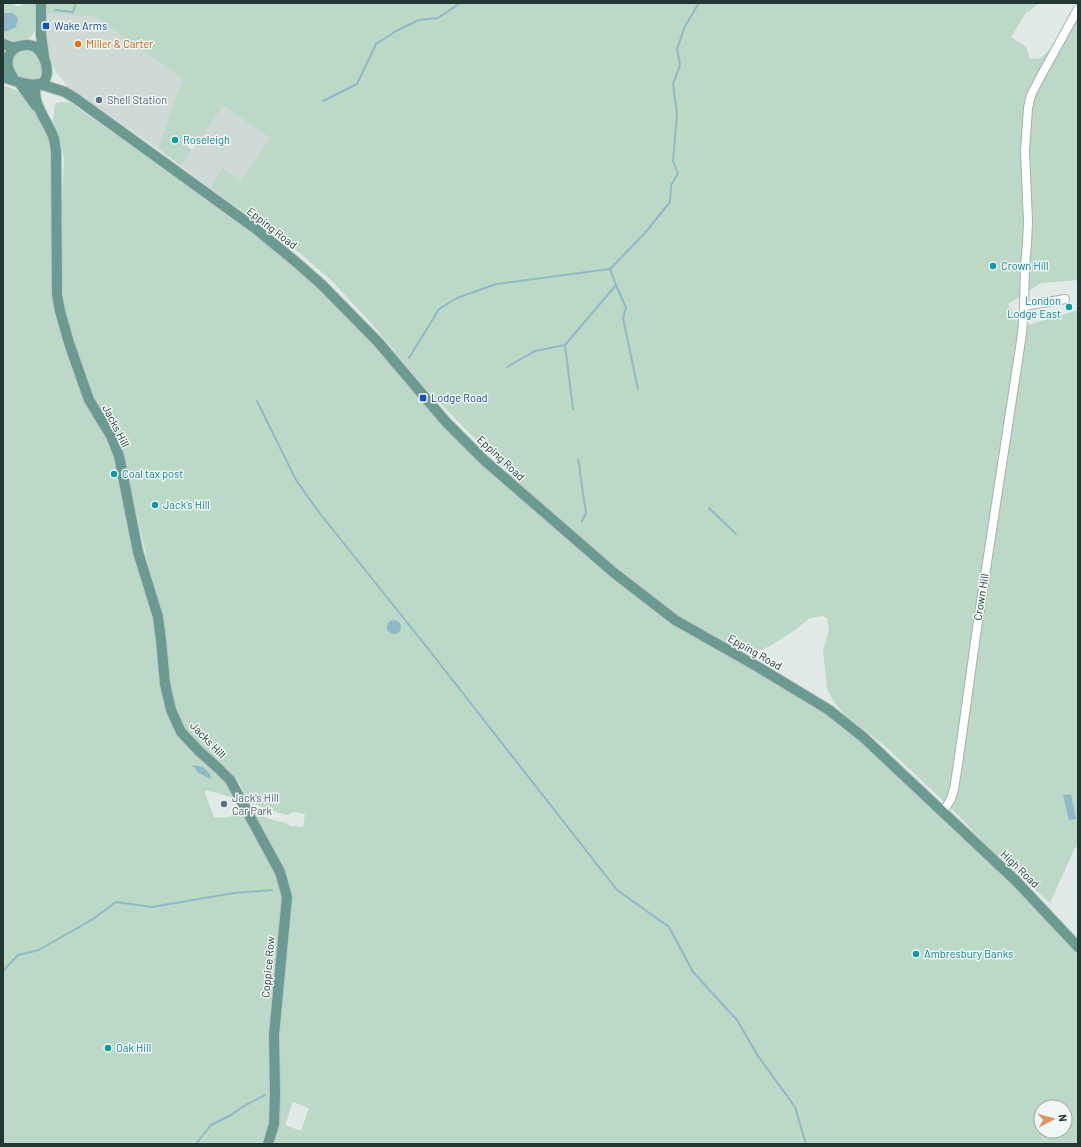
<svg xmlns="http://www.w3.org/2000/svg" width="1081" height="1147" font-family="Barlow,sans-serif">
	<style>
		.built { fill: #cfd9d6 }
		.green { fill: #bcd8c7; fill-rule: evenodd }
		.water { fill: #8fb9c8 }
		.lines { fill: none; stroke-linecap: round; stroke-linejoin: round }
		.stream { stroke: #8fb9c8; stroke-width: 2 }
		.minor-casing { stroke: #a4b1ae; stroke-width: 10 }
		.major-casing { stroke: #c1c7c6; stroke-width: 12 }
		.minor { stroke: #fff; stroke-width: 8 }
		.major { stroke: #6b9a93; stroke-width: 10 }
		.transit-dot { fill: #1a4fb4; stroke: #f1f7f4; stroke-width: 1.5 }
		.food-dot { fill: #e8710a; stroke: #f1f7f4; stroke-width: 1.5 }
		.service-dot { fill: #5c6f8a; stroke: #f1f7f4; stroke-width: 1.5 }
		.culture-dot { fill: #0f9aa8; stroke: #f1f7f4; stroke-width: 1.5 }
		.labels { text-anchor: middle; stroke-width: 3; stroke-linejoin: round; paint-order: stroke }
		.transit-label { font-size: 11px; fill: #164399; stroke: #f1f7f4; text-anchor: start }
		.food-label { font-size: 11px; fill: #c56008; stroke: #f1f7f4; text-anchor: start }
		.service-label { font-size: 11px; fill: #4e5e75; stroke: #f1f7f4; text-anchor: start }
		.culture-label { font-size: 11px; fill: #0d838f; stroke: #f1f7f4; text-anchor: start }
		.street-label { font-size: 11px; fill: #233835; stroke: #f1f7f4 }
	</style>
	<rect width="100%" height="100%" fill="#e1eae7"/>
	<!-- built -->
	<path class="built" d="M46 13 96 17 182 79 158 149 67 86 56 72 48 56 45 35Z
		M223 106 270 138 241 181 222 169 210 188 181 166Z"/>
	<!-- green -->
	<path class="green" d="M3 3H15V6H21L26 3H40C38 19 39 40 19 41 13 41 9 41 3 38V30L5 32 13 14 3 13Z
		M46 3H1037V5L1026 13 1011 37 1026 47 1030 59 1041 58 1065 33 1078 6V280L1041 283 1008 304 1021 327 1078 310V844L1074 850 1050 903 991 850 954 811 885 746 847 717 834 702 827 689 823 650 829 630 827 618 823 616 810 618 795 630 770 646 751 654 696 627 660 603 609 561 519 483 425 388 371 323 331 280 290 245 210 188 222 168 241 181 270 138 223 106 198 142 191 137 185 144 192 150 181 166 158 149 182 79 96 17 46 13Z
		M20 50C25 50 29 50 33 52 39 56 46 75 38 80 34 83 25 81 19 81L11 73 12 53Z
		M3 85 18 91 32 104 42 123 50 143 53 159 51 220 52 296 56 314 63 345 84 400 110 447 117 470 153 616 158 637 161 689 168 718 180 740 198 757 218 772 238 799 206 790 205 793 214 817C227 818 233 819 240 806L280 882 282 900 269 1038V1083L270 1112 265 1144H3Z
		M62 102 71 103 110 131 161 164 284 255 370 337 408 386 474 453 556 530 645 604 670 621 824 711 872 750 1012 883 1078 950V1144H274L279 1111 280 1028 291 902 289 882 240 784 228 769 192 740 180 721 171 697 168 672 167 643 164 625 148 563 123 454 92 396 77 356 66 317 61 288 60 255 64 158 60 140 53 120 54 110 56 103ZM251 803 279 813 288 815 293 812 305 814 303 827 291 826 286 823 273 820 257 814ZM293 1102 309 1108 301 1131 285 1125ZM1041 1107H1065V1131H1041Z"/>
	<!-- water -->
	<path class="water" d="M3 13H13L18 18 16 27 5 32 3 30V22L4 20H3Z
		M387 627a7 7 0 1 1 14 0a7 7 0 1 1-14 0Z
		M192 765 203 767 210 774 211 780 199 773Z
		M1071 794 1076 819 1069 820 1063 795Z"/>
	<g class="lines">
		<!-- stream -->
		<path class="stream" d="M55 10 73 12 76 3
			M323 101 357 84 376 44 396 31 419 20 438 18 460 3
			M616 285 626 308 623 318 638 389
			M565 345 573 409
			M409 358 439 309 457 298 496 284 610 269 644 234 670 202 671 185 678 174 673 161 677 114 673 84 680 65 677 49 685 26 699 3
			M507 367 535 351 565 345 616 285 610 269
			M257 401 296 480 318 511 422 641 617 890 669 927 693 972 737 1020 758 1056 795 1107 806 1144
			M578 460 580 468V473L586 513 582 521
			M709 508 736 534
			M3 971 18 955 39 950 93 919 116 902 152 907 234 893 272 890
			M196 1144 211 1125 231 1115 244 1106 265 1095"/>
		<defs>
			<path id="minor" d="M1024 306 1065 299
				M943 812 951 799 954 789 958 764 977 628 1022 334 1024 306 1025 266 1027 244 1028 222 1025 151 1028 108 1031 95 1042 74 1078 9"/>
			<path id="major" d="M41 3V35L44 57
				M3 44 11 47H17
				M3 77 15 81C22 83 33 86 40 84 54 78 44 49 33 46 29 44 24 45 20 46 15 47 12 50 9 55 5 65 10 73 15 81
				M19 82 36 106
				M37 84C29 102 49 122 54 139 55 143 55 147 56 151L57 295 60 311 69 343 89 400 111 436 119 456 138 552 158 617 161 640 165 684 171 710 181 732 200 752 218 768 230 780 280 872 287 897 274 1035 275 1094 274 1124 268 1144
				M40 84 65 92 75 98 256 229 296 262 322 285 378 342 446 422 484 460 613 572 675 620 758 667 829 710 863 737 1015 880 1078 947"/>
		</defs>
		<!-- minor casing -->
		<use href="#minor" class="minor-casing"/>
		<!-- major casing -->
		<use href="#major" class="major-casing"/>
		<!-- minor -->
		<use href="#minor" class="minor"/>
		<!-- major -->
		<use href="#major" class="major"/>
	</g>
	<!-- markers -->
	<g class="transit-dot">
		<rect x="42" y="22" width="8" height="8" rx="2"/>
		<rect x="419" y="394" width="8" height="8" rx="2"/>
	</g>
	<circle class="food-dot" cx="78" cy="44" r="4"/>
	<g class="service-dot">
		<circle cx="99" cy="100" r="4"/>
		<circle cx="224" cy="804" r="4"/>
	</g>
	<g class="culture-dot">
		<circle cx="175" cy="140" r="4"/>
		<circle cx="993" cy="266" r="4"/>
		<circle cx="1069" cy="307" r="4"/>
		<circle cx="114" cy="474" r="4"/>
		<circle cx="155" cy="505" r="4"/>
		<circle cx="916" cy="954" r="4"/>
		<circle cx="108" cy="1048" r="4"/>
	</g>
	<g class="labels">
		<!-- transit labels -->
		<g class="transit-label">
			<text x="54" y="30">Wake Arms</text>
			<text x="431" y="402">Lodge Road</text>
		</g>
		<!-- food labels -->
		<g class="food-label">
			<text x="86" y="48">Miller &amp; Carter</text>
		</g>
		<!-- service labels -->
		<g class="service-label">
			<text x="107" y="104">Shell Station</text>
			<text x="232" y="802">Jack's Hill<tspan x="232" dy="13">Car Park</tspan></text>
		</g>
		<!-- culture labels -->
		<g class="culture-label">
			<text x="183" y="144">Roseleigh</text>
			<text x="1001" y="270">Crown Hill</text>
			<text x="1061" y="305" text-anchor="end">London<tspan x="1061" dy="13">Lodge East</tspan></text>
			<text x="122" y="478">Coal tax post</text>
			<text x="163" y="509">Jack's Hill</text>
			<text x="924" y="958">Ambresbury Banks</text>
			<text x="116" y="1052">Oak Hill</text>
		</g>
		<!-- street labels -->
		<g class="street-label">
			<text transform="translate(272 228) rotate(38)" y="4">Epping Road</text>
			<text transform="translate(116 426) rotate(63)" y="4">Jacks Hill</text>
			<text transform="translate(501 458) rotate(43)" y="4">Epping Road</text>
			<text transform="translate(981 597) rotate(-81)" y="4">Crown Hill</text>
			<text transform="translate(755 652) rotate(30)" y="4">Epping Road</text>
			<text transform="translate(208 740) rotate(46)" y="4">Jacks Hill</text>
			<text transform="translate(1020 869) rotate(44)" y="4">High Road</text>
			<text transform="translate(268 967) rotate(-85)" y="4">Coppice Row</text>
		</g>
	</g>
	<!-- border -->
	<rect width="1081" height="1147" fill="none" stroke="#233835" stroke-width="8"/>
	<!-- north arrow -->
	<g transform="translate(1053 1119) rotate(84)"><circle r="19" fill="#f1f7f4" stroke="#9faba8"/>
	<path d="M0-3L7 15L0 10L-7 15Z" fill="#e09468"/>
	<text y="-6" font-size="11" font-weight="bold" text-anchor="middle" fill="#233835">N</text>
	</g>
</svg>
